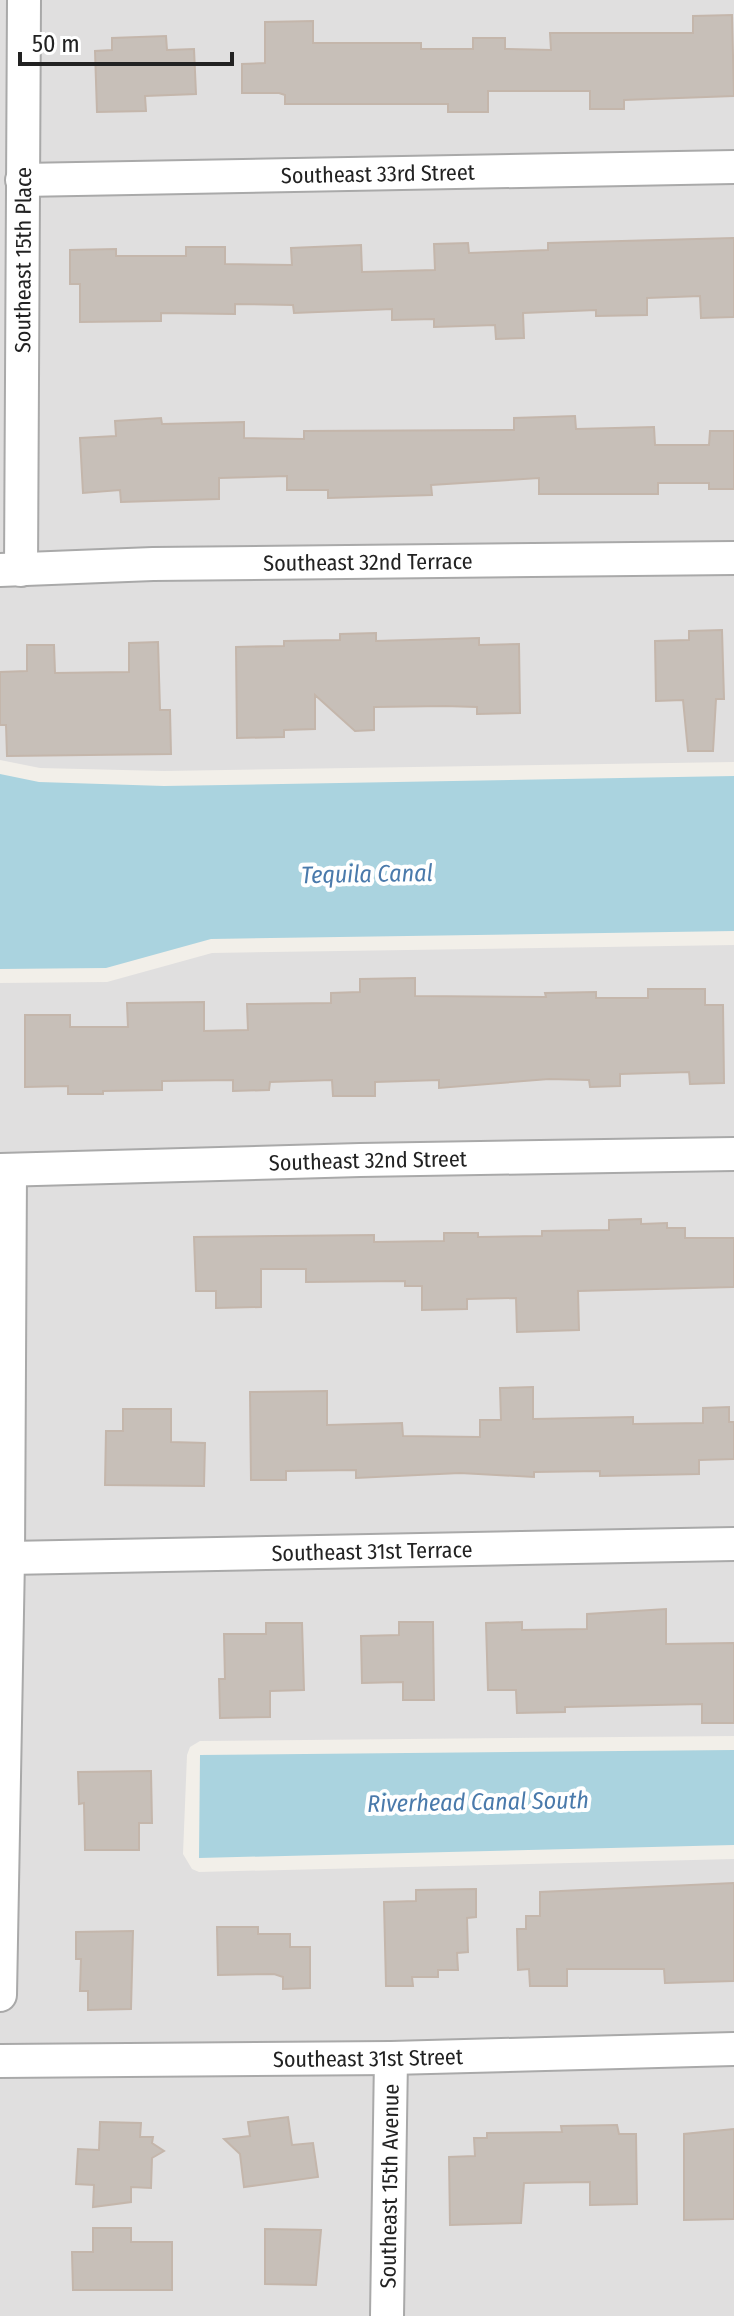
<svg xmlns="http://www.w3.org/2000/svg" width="734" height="2316" font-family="'Fira Sans Condensed',sans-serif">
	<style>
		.residential { fill: #e0dfdf }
		.water { fill: #aad3df }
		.building { fill: #c7bfb8; stroke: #c4b6ab; stroke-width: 2 }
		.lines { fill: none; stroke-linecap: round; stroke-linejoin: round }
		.minor-casing { stroke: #a9a9a9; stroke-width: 36 }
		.minor { stroke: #fff; stroke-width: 32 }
		.labels { text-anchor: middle; stroke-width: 8; stroke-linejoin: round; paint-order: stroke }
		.street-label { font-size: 22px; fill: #222; stroke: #fff }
		.water-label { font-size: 24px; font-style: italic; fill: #4a7aab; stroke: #fff }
	</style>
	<rect width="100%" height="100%" fill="#f2efe9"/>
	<!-- residential -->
	<path class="residential" d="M0 0H734V762L164 771 40 768 0 760Z
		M734 945V1736L200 1741 190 1747 187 1755 183 1854 192 1869 199 1872 734 1859V2316H0V983L107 982 212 953Z"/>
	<!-- water -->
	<path class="water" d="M0 774 39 782 164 786 734 776V931L211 939 106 968 0 969Z
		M734 1750V1845L199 1858 200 1755Z"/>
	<!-- building -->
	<path class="building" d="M732 15 734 96 624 100V109H590V91H488V112H448V104H285V95L279 93H242V64L265 63V22L313 21V43H421V49H473V38H505V49L551 50 550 33H693V16Z
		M166 36 167 50 194 49 196 94 145 96 146 111 97 112 95 51 112 50V38Z
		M734 238V317L701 318 700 296 647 298V315L596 316V310L523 313 524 338 496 339 495 325 434 327V319L392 320V309L294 313 293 305 235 304V314L161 313V321L80 322V284H70V250L116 249V256H186V247H225V264L292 265 291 248 361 245 362 272 435 270 434 244 468 243 469 253 548 250V243Z
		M575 416 576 429 654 427 655 445H709L710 431H734V489H709V483H658V494H539V478L431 485 432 495 328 498V490H287V476L219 478V499L121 502 120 490 83 493 80 438 116 436 115 421 161 418 162 424 244 422V438L304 439V431L514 430V418Z
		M722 630 724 699H716L713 751H688L683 700 656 701 655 641 689 640V631Z
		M376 633V641L479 638V645L519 644 520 713 477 714V707L445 706 374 707V730L355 731 315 695V729L284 730V737L237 738 236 647 284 646V641L340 640V634Z
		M158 642 160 710H170L171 754 7 756 6 725H0V672L27 671V645H54L55 673 129 672V643Z
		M415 978V996L546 997 545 993 596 992V998H648V989H705V1005H723L724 1083 690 1084 689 1072 620 1074V1086L590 1087 589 1080 549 1079 439 1088V1080L375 1082V1096H333L332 1080 270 1082 269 1090 233 1091V1080L162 1081V1090L103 1091V1094H68V1086L25 1087V1015H70V1027H128L127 1003 204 1002V1031L248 1030 247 1004 331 1003V993L360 992V979Z
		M641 1219V1224L667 1223V1228H685V1238H734V1287L578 1291 579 1330 517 1332 516 1298 467 1299V1309L422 1310V1286H405V1281L306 1282V1269H261V1307L216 1308V1291H196L194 1237 374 1235V1242L444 1241V1233H478V1237L542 1236V1231L609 1230V1220Z
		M533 1387V1419L633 1417V1424L703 1423V1408L729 1407V1422H734V1459L699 1460V1474L600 1476V1471L534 1472V1477L460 1473 356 1478V1470L286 1471V1480H251L250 1392 327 1391V1425L402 1423 403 1436 480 1437V1420H501L500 1388Z
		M123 1409H171V1442L205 1443 204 1486 105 1485 106 1431H123Z
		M666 1609V1644L734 1643V1723H702V1704L565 1707V1712L517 1713 516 1690H488L486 1623 522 1622V1630L587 1629V1614Z
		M399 1622H433L434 1700H403V1682L362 1683 361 1636 399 1635Z
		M266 1623H302L304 1690 270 1691V1717L220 1718 219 1679H225L224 1634H266Z
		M151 1771 152 1823H139V1850H85L84 1803 79 1804 78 1772Z
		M734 1883V1981L665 1983 664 1969H567V1986H530L529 1969 518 1970 517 1929H526V1916H540V1892Z
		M476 1889V1917L467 1918 468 1952 457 1953 458 1970H438V1977H412L413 1986H386L384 1902 416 1901V1890Z
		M217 1927H258V1934H290V1947H310V1988L283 1989V1977L274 1974 218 1975Z
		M133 1931 131 2009 88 2010V1991H80L81 1959H76V1932Z
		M288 2117 292 2145 313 2143 318 2177 244 2187 240 2154 224 2139 250 2136 248 2122Z
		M100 2122 141 2123 140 2137H153L152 2143 164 2151 152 2158 151 2188 131 2187V2202L93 2207 94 2185 76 2184 78 2149 99 2150Z
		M617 2125 619 2134H636L637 2204 590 2205V2182L524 2183 521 2223 450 2225 449 2157 475 2156 474 2138H487V2133L562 2132 561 2126Z
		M734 2129V2219L684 2220V2134Z
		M93 2228H131V2242H172V2290H73L72 2252H93Z
		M265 2229 321 2230 316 2285 265 2284Z"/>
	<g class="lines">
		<defs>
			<g id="minor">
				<path id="s1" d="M22 180 734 167"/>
				<path id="s2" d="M0 570 153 564 734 558"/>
				<path id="s3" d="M21 570 24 0"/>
				<path id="s4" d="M0 1170 360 1160 734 1154"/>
				<path id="s5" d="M8 1558 734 1544"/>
				<path d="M0 1995 8 1558 10 1171"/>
				<path id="s6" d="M0 2061 391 2058 734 2049"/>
				<path id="s7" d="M387 2316 391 2058"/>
			</g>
		</defs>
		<!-- minor casing -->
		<use href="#minor" class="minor-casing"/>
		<!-- minor -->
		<use href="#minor" class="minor"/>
	</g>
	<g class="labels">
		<!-- street labels -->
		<g class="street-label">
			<text dy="8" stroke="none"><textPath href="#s1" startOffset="356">Southeast 33rd Street</textPath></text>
			<text dy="8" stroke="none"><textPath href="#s3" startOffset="310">Southeast 15th Place</textPath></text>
			<text dy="8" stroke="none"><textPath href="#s2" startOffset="368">Southeast 32nd Terrace</textPath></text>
			<text dy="8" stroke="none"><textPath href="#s4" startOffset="368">Southeast 32nd Street</textPath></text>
			<text dy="8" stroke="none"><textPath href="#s5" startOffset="364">Southeast 31st Terrace</textPath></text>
			<text dy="8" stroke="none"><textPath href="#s6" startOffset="368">Southeast 31st Street</textPath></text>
			<text dy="8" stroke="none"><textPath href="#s7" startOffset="130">Southeast 15th Avenue</textPath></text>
		</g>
		<!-- water labels -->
		<g class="water-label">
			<text transform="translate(367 874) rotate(-1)" y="8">Tequila Canal</text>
			<text transform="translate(478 1802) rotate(-1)" y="8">Riverhead Canal South</text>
		</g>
	</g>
	<!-- scale -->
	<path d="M20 52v12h212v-12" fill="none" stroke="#222222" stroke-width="4"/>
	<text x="32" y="52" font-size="24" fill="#222222" stroke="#ffffff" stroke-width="6" paint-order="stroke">50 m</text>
</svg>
